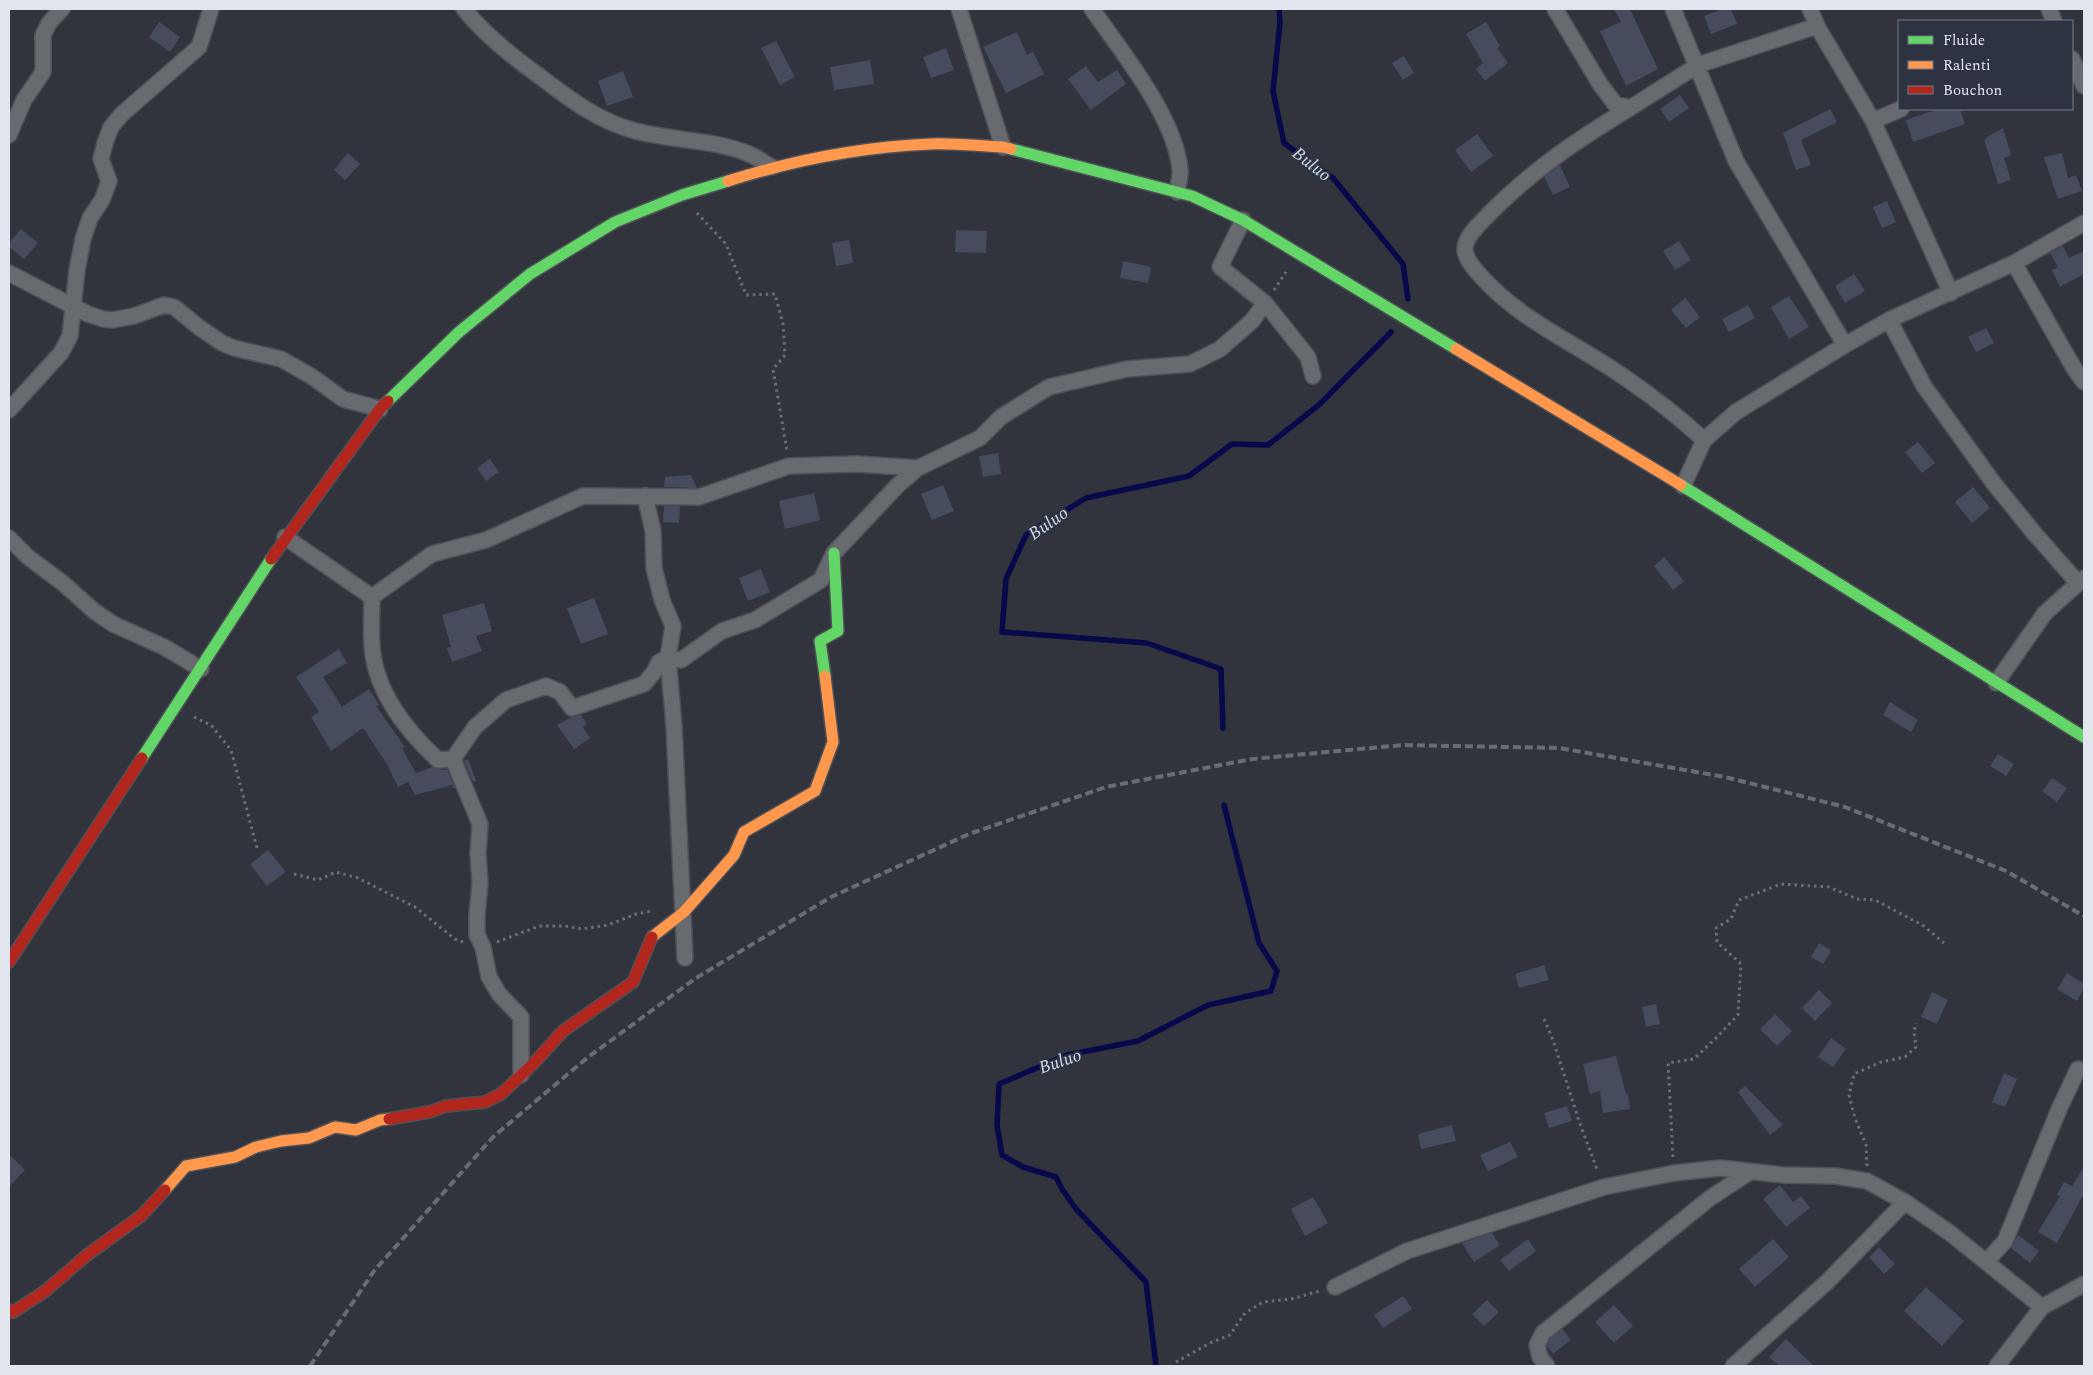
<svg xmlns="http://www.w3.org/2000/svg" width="2093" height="1375" font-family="Spectral,serif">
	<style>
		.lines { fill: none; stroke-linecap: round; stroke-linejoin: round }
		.stream { stroke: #07094b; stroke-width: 5.5 }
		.building { fill: #464c5e }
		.street-casing { stroke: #4e5157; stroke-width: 18 }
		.fast-casing { stroke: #4e5157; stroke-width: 14 }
		.slow-casing { stroke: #4e5157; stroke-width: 14 }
		.jam-casing { stroke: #4e5157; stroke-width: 14 }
		.path { stroke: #6d7075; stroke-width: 3; stroke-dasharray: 2.5 4; stroke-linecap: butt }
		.street { stroke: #676a6f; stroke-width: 15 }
		.fast { stroke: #63d668; stroke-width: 11 }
		.slow { stroke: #ff974d; stroke-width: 11 }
		.jam { stroke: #b3261e; stroke-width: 11 }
		.rail { stroke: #6a6c72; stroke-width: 4; stroke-dasharray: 8 4; stroke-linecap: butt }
		.labels { text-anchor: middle; stroke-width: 4; stroke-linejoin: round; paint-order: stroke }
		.water-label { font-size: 18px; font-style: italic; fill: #d0d9ee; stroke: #2d3340 }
	</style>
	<rect width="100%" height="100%" fill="#31343c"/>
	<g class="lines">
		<!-- stream -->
		<path class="stream" d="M1279 9 1280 22 1273 91 1284 143 1333 178 1403 264 1408 299
			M1223 728 1221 669 1147 643 1002 632 1006 579 1026 535 1086 498 1189 476 1232 444 1268 445 1320 404 1391 332
			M1156 1366 1146 1282 1076 1209 1062 1189 1056 1177 1023 1167 1002 1155 997 1125 999 1084 1067 1055 1138 1041 1208 1005 1271 991 1277 971 1259 943 1224 805"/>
	</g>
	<!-- building -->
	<path class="building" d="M1614 9H1630L1658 69 1626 86 1600 31 1621 22Z
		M1723 9H1731L1737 24 1711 34 1704 16Z
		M159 22 180 37 170 52 149 37Z
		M1486 22 1500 46 1497 48 1508 63 1485 81 1476 69 1483 63 1466 34Z
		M1017 32 1027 55 1033 52 1044 74 1006 93 983 47Z
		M776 41 795 77 780 85 761 48Z
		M946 48 954 70 931 78 923 57Z
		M1404 56 1414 73 1403 80 1392 63Z
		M870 60 874 84 834 90 830 67Z
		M1086 66 1098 82 1117 70 1126 84 1091 110 1068 79Z
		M623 71 633 97 607 106 598 81Z
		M1680 95 1689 108 1669 122 1660 109Z
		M1830 109 1837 122 1801 140 1811 165 1796 170 1783 133Z
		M1938 109H1960L1965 124 1913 142 1906 120Z
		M2003 128 2011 155 2004 158 2011 180 1998 184 1984 139Z
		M1477 134 1493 156 1471 172 1455 150Z
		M348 153 360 164 345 180 334 170Z
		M2062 153 2068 178 2076 175 2082 191 2058 199 2044 157Z
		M1560 165 1570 187 1553 195 1544 177Z
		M1887 201 1896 222 1882 228 1873 207Z
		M21 229 38 243 24 259 9 247V243Z
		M956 230 987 231 986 253 955 252Z
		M849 240 853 263 836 266 832 243Z
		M1679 241 1691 260 1675 270 1663 251Z
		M2063 246 2069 258 2084 251V274L2060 287 2052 270 2058 267 2050 253Z
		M1123 261 1151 267 1148 283 1120 278Z
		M1854 274 1865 291 1845 303 1835 286Z
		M1789 296 1809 327 1789 339 1771 307Z
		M1685 298 1700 317 1686 328 1671 310Z
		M1748 305 1755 318 1729 332 1722 319Z
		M1986 328 1994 343 1976 352 1968 337Z
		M1918 442 1935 463 1922 473 1905 452Z
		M998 453 1001 474 983 477 979 456Z
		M490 459 499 472 486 481 477 468Z
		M691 475 697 488 664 487 665 477Z
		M943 485 954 511 932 520 921 494Z
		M1973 487 1990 508 1972 523 1955 502Z
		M814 493 820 520 785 529 779 501Z
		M664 506H680L679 523 663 522Z
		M1664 557 1684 581 1673 590 1654 566Z
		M761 569 770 592 748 601 739 578Z
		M594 598 608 634 581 644 567 608Z
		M484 603 492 631 476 636 482 651 452 662 447 648 451 647 442 615Z
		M339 649 347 663 323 677 342 707 369 689 379 705 376 706 405 747 402 748 416 773 432 767 443 770 447 769 455 788H453L452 785 415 795 408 782 398 787 387 764 363 728 331 751 311 717 319 712 296 677Z
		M1890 702 1918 720 1911 732 1883 715Z
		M581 715 587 724 583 727 590 738 574 749 557 725 572 717Z
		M1998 754 2014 764 2006 776 1990 766Z
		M468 759 476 781 473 782 464 761Z
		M2052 778 2067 788 2057 802 2042 791Z
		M268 850 286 872 267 886 250 864Z
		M1819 943 1831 951 1823 964 1811 957Z
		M1544 965 1549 980 1519 988 1515 974Z
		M2067 973 2084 984V988L2077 1001 2057 989Z
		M1819 990 1832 1003 1815 1021 1802 1008Z
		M1932 992 1948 1000 1937 1024 1921 1017Z
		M1656 1004 1660 1024 1646 1027 1642 1007Z
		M1775 1014 1792 1031 1777 1046 1760 1029Z
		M1831 1038 1846 1049 1833 1067 1818 1057Z
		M1616 1056 1626 1094H1628L1630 1109 1603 1113 1600 1091 1590 1094 1583 1064Z
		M2004 1073 2017 1079 2005 1107 1992 1102Z
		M1745 1086 1783 1125 1770 1135 1738 1092Z
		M1567 1106 1572 1121 1549 1128 1544 1113Z
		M1452 1125 1456 1141 1421 1149 1418 1134Z
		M1510 1142 1518 1157 1488 1171 1480 1155Z
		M9 1154 25 1170 9 1187Z
		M2084 1167V1194L2057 1243 2038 1232 2060 1196 2057 1195 2064 1182 2072 1186Z
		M1780 1185 1793 1202 1801 1196 1810 1208 1786 1227 1763 1199Z
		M1313 1197 1328 1223 1305 1236 1291 1209Z
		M1492 1233 1500 1245 1474 1262 1462 1243Z
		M2018 1235 2039 1251 2030 1263 2011 1248Z
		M1528 1239 1536 1251 1509 1271 1500 1260Z
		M1773 1239 1789 1257 1755 1287 1739 1269Z
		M1879 1247 1895 1264 1884 1274 1869 1257Z
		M1926 1287 1964 1321 1942 1346 1904 1311Z
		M1403 1296 1412 1309 1383 1328 1374 1315Z
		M1487 1300 1499 1312 1484 1326 1472 1314Z
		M1614 1305 1633 1326 1614 1343 1595 1322Z
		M1562 1329 1571 1340 1553 1354 1547 1346 1550 1339Z
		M1786 1339 1814 1366H1779L1769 1357Z"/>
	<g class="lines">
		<defs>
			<path id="street" d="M464 9C485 35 510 55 538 75 568 98 599 122 636 131 673 141 713 139 749 154 757 157 764 163 772 167
				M959 9 1003 147
				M1092 9C1123 54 1174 115 1180 169 1181 176 1178 184 1177 192
				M1555 9 1600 84 1615 104 1630 108 1698 65 1817 26
				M1673 9 1736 161 1845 345
				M1810 9 1817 26 1873 121 1951 293
				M2049 9 2054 21
				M2072 59 2084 86
				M1630 108C1577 140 1532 170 1488 215 1480 224 1466 235 1465 248 1464 257 1473 267 1479 274 1520 321 1574 342 1624 377 1652 396 1679 417 1704 440
				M1873 121 1901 109
				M9 135 24 100 43 72V35L49 23 62 9
				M1243 220 1220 267 1265 303 1308 357 1313 376
				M2014 263 2075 370 2084 382
				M9 273 88 314 103 319 112 320 134 316 164 305 174 307 200 328 222 343 234 348 281 359 311 376 343 399 380 409
				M1889 320 1924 386 1992 481 2034 533 2078 583
				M9 410 61 353 70 336 77 270 83 239 90 218 102 200 109 181 101 159 105 143 111 127 122 114 199 47 211 9
				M1683 486 1704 440 1736 412 1845 345 1889 320 2014 263 2084 223
				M645 496 653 531 654 568 662 600 673 626 668 657 674 726 685 958
				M285 537 372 597 432 554 486 540 583 496 699 497 789 466 857 464 918 468
				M9 538 28 557 64 584 94 611 113 624 164 647 201 669
				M372 597C372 616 370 635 373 655 379 697 408 732 438 760L453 759 480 824 478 853 480 883 477 915V935L483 947 489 977 499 994 521 1017V1075
				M1996 683 2045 613 2084 578
				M453 759 475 727 506 700 546 686 560 692 572 708 644 684 654 672 659 662 668 657 681 660 722 631 755 620 821 580 834 553 898 485 918 468 980 438 1001 417 1049 387 1127 369 1190 364 1220 349 1252 321 1265 303
				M1986 1262 2005 1241 2060 1107 2078 1069
				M1335 1287 1407 1251 1604 1187 1674 1173 1720 1168 1783 1175 1835 1176 1867 1181 1905 1202 1950 1233 2042 1307
				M1547 1366 1540 1357 1537 1345 1543 1333 1710 1198 1750 1172
				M1733 1366 1828 1281 1905 1202
				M1997 1366 2042 1307 2084 1284"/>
			<path id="fast" d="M1011 149 1192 196 1243 220 1456 349
				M388 401 459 332 530 274 615 222 682 195 728 181
				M1681 485 2084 737
				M825 676 820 641 838 631 834 553
				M142 758 271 559"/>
			<path id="slow" d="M728 181C794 160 862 147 930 144 954 143 979 146 1003 147L1011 149
				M1456 349 1681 485
				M652 937 684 912 734 855 744 832 815 791 833 742 825 676
				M165 1190 186 1166 235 1157 256 1147 281 1141 309 1138 335 1127 356 1130 380 1120 389 1119"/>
			<path id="jam" d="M271 559 380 409 388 401
				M9 962 142 758
				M389 1119 429 1112 446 1106 485 1102 501 1094 533 1064 563 1031 633 982 652 937
				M9 1310 13 1312 44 1292 87 1255 141 1216 165 1190"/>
		</defs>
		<!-- street casing -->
		<use href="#street" class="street-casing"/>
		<!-- fast casing -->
		<use href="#fast" class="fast-casing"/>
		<!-- slow casing -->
		<use href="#slow" class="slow-casing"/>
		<!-- jam casing -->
		<use href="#jam" class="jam-casing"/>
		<!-- path -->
		<path class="path" d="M697 213 726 244 746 295 775 294 783 324 785 355 773 369 787 451
			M1274 290 1286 272
			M194 717 211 725 231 750 257 848
			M294 874 318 880 336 872 358 878 415 907 455 939 463 942
			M497 942 539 926H565L582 929 608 925 636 914 652 911
			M1544 1019 1553 1040 1579 1121 1598 1172
			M1673 1157 1668 1063 1694 1059 1715 1039 1738 1015 1741 964 1717 942 1716 928 1731 919 1739 900 1781 884 1829 887 1857 899 1875 900 1924 926 1944 943
			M1867 1166 1866 1145 1855 1118 1849 1095 1854 1074 1881 1062 1905 1057 1916 1047 1914 1032 1916 1023
			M1176 1362 1210 1343 1230 1335 1245 1313 1263 1302 1291 1299 1320 1291"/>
		<!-- street -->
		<use href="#street" class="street"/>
		<!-- fast -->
		<use href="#fast" class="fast"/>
		<!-- slow -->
		<use href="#slow" class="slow"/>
		<!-- jam -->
		<use href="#jam" class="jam"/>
		<!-- rail -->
		<path class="rail" d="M310 1366 374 1271 493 1137 587 1058 696 978 831 897 969 834 1106 787 1252 759 1403 745 1559 748 1725 777 1845 807 2006 871 2084 916"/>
	</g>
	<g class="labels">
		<!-- water labels -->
		<g class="water-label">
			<text transform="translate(1312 164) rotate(38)" y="6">Buluo</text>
			<text transform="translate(1048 523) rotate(-35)" y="6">Buluo</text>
			<text transform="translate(1060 1061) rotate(-19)" y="6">Buluo</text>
		</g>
	</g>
	<!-- border -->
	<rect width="2093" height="1375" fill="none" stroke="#e1e5ed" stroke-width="20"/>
	<!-- legend -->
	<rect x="1898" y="20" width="175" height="90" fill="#2d3340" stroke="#757a85"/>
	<rect x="1908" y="36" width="25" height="8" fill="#63d668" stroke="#757a85"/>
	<text x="1943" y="45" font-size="15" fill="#e1e5ed">Fluide</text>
	<rect x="1908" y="61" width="25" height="8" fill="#ff974d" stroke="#757a85"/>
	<text x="1943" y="70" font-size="15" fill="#e1e5ed">Ralenti</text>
	<rect x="1908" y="86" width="25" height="8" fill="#b3261e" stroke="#757a85"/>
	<text x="1943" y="95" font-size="15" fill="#e1e5ed">Bouchon</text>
</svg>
